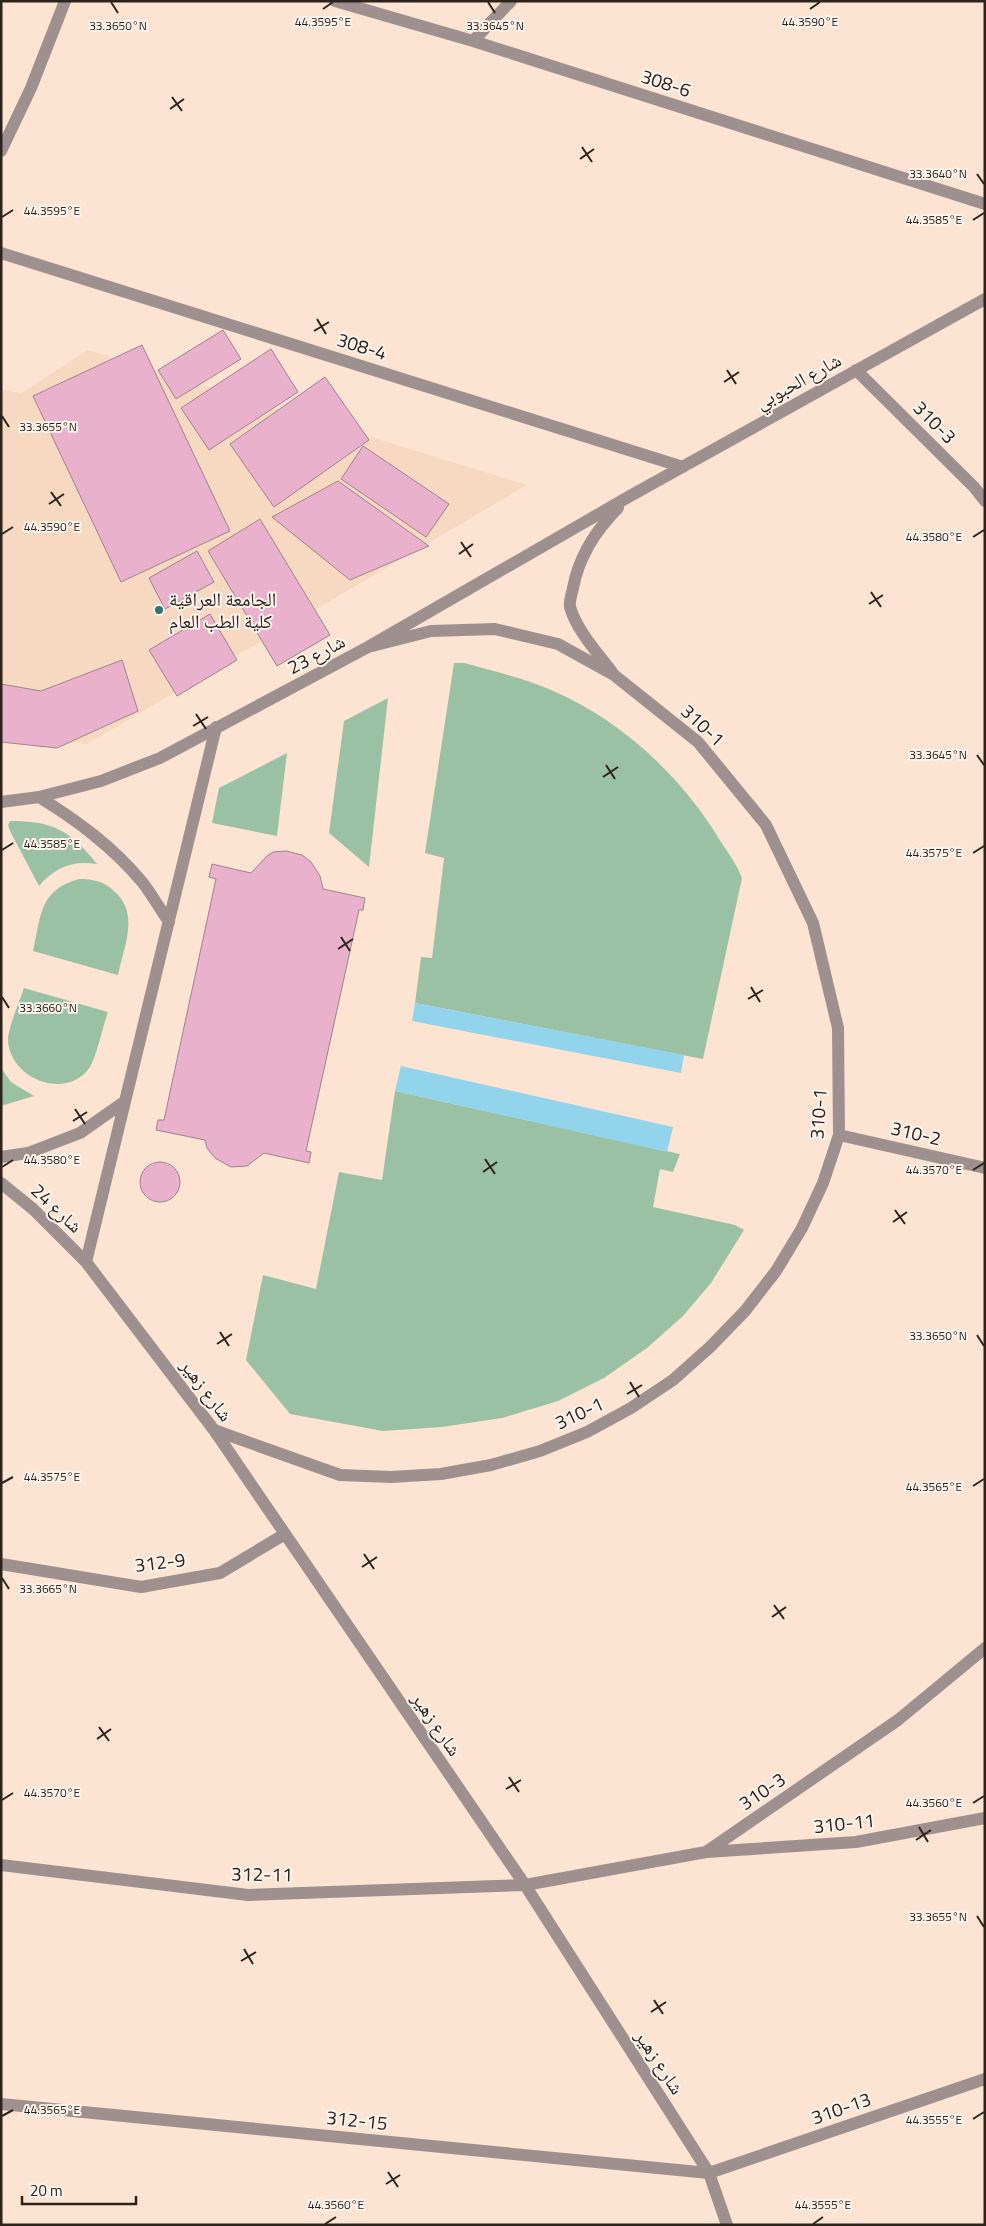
<svg xmlns="http://www.w3.org/2000/svg" width="986" height="2226" font-family="'Titillium Web','Noto Naskh Arabic',sans-serif">
	<style>
		.built { fill: #f7d8c1 }
		.green { fill: #9bc1a5 }
		.water { fill: #92d4ec }
		.building { fill: #eab1cc; stroke: #9d838f }
		.lines { fill: none; stroke-linecap: round; stroke-linejoin: round }
		.minor { stroke: #9d908e; stroke-width: 12 }
		.ticks { fill: none; stroke: #2c231d; stroke-width: 2 }
		.poi-dot { fill: #2c7573; stroke: #fef4ed; stroke-width: 2 }
		.labels { text-anchor: middle; stroke-width: 4; stroke-linejoin: round; paint-order: stroke }
		.street-label { font-size: 19px; fill: #2c231d; stroke: #fef4ed }
		.poi-label { font-size: 19px; fill: #2c231d; stroke: #fef4ed; text-anchor: start }
		.ticks-label { font-size: 12px; text-anchor: middle; fill: #2c231d; stroke: #fef4ed; stroke-width: 4; stroke-linejoin: round; paint-order: stroke }
	</style>
	<rect width="100%" height="100%" fill="#fde4d2"/>
	<!-- built -->
	<path class="built" d="M88 350 527 485 87 744 1 734V390L21 393Z"/>
	<!-- green -->
	<path class="green" d="M454 663H464C493 671 523 678 551 690 622 720 682 777 721 842 729 854 737 865 742 878L703 1059 415 1003 421 957 432 958 444 858 425 853Z
		M388 698 369 867 329 833 344 721Z
		M287 753 277 836 212 823 219 788Z
		M10 821C54 821 71 831 97 864 73 860 55 867 39 886L10 831 8 825Z
		M79 879C93 879 104 881 114 891 140 913 124 946 118 975L33 951C41 916 39 890 79 879Z
		M24 988 108 1012C103 1026 97 1055 90 1067 66 1102 9 1078 8 1040 8 1027 20 1001 24 988Z
		M1 1068 11 1082 34 1096 1 1106Z
		M395 1091 680 1154 673 1172 660 1169 653 1207 735 1225 744 1230 711 1283 683 1316 647 1348 604 1378 558 1401 502 1418 442 1427 383 1431 290 1414 246 1360 263 1275 316 1289 339 1172 382 1180Z"/>
	<!-- water -->
	<path class="water" d="M415 1003 684 1055 681 1073 412 1021Z
		M401 1066 673 1127 667 1152 395 1091Z"/>
	<!-- building -->
	<path class="building" d="M223 330 241 359 176 399 158 370Z
		M142 345 230 531 121 582 33 396Z
		M271 349 298 392 209 450 181 408Z
		M325 377 369 440 274 507 230 444Z
		M363 446 449 504 426 537 341 479Z
		M338 481 429 546 350 580 272 517Z
		M260 519 330 635 277 666 208 551Z
		M197 551 214 582 165 609 149 578Z
		M210 614 237 660 177 696 149 650Z
		M122 660 138 711 57 748 1 742V684L41 691Z
		M286 851 302 855 311 862 320 876 323 889 365 898 363 910H359L306 1151 311 1152 309 1163 264 1153 247 1166 231 1167 215 1158 207 1148 205 1140 156 1130 158 1120H164L216 879 209 877 212 864 251 873 267 856 273 852Z
		M140 1182a20 20 0 1 1 40 0a20 20 0 1 1-40 0Z"/>
	<g class="lines">
		<!-- minor -->
		<path class="minor" d="M335 1 473 41 985 204
			M473 41 511 1
			M1 151 31 88 65 1
			M1 253 683 467
			M856 370 974 487 985 501
			M612 672C597 652 577 631 570 607 569 601 572 593 573 588 579 556 595 531 618 508
			M39 797C78 821 113 847 143 883 152 895 160 909 169 922
			M1 802 39 797 101 781 160 758 368 647 630 496 985 299
			M839 1135 985 1168
			M1 1157 28 1153 80 1133 124 1102
			M1 1183 33 1209 86 1262 214 1430 525 1885 709 2173 727 2225
			M86 1262 216 727
			M214 1430 340 1475 391 1477 441 1474 491 1465 540 1451 587 1432 631 1408 673 1380 710 1347 745 1311 776 1271 802 1228 823 1183 839 1135 838 1028 813 923 766 825 698 742 614 675 558 644 495 629 431 631 368 647
			M1 1564 141 1587 220 1573 285 1534
			M707 1852 856 1842 985 1818
			M1 1865 248 1895 525 1885 706 1852 898 1720 985 1648
			M1 2104 709 2173 985 2079"/>
	</g>
	<!-- ticks -->
	<path class="ticks" d="M111 2 118 13M488 2 495 13M323 9 333 2M810 9 820 2M172 97 182 111M170 109 184 99M582 147 592 162M580 159 594 149M977 174 984 184M2 217 13 210M973 220 984 213M317 319 326 334M314 331 329 322M727 370 736 384M724 382 739 372M2 416 9 427M51 492 61 506M49 504 64 494M2 534 13 527M973 537 984 530M461 542 471 557M459 554 473 544M871 592 881 607M869 604 883 595M196 714 206 729M193 726 208 717M977 755 984 765M606 765 615 779M603 777 618 767M2 850 13 843M973 853 984 846M341 937 350 951M338 949 353 939M751 987 760 1002M2 997 9 1008M748 999 763 990M75 1109 85 1124M73 1121 87 1112M485 1159 495 1174M2 1167 13 1160M973 1170 984 1163M483 1172 497 1162M895 1210 905 1224M893 1222 907 1212M220 1332 229 1346M977 1335 984 1346M217 1344 232 1334M630 1382 639 1397M627 1394 642 1385M2 1483 13 1477M973 1486 984 1479M364 1554 374 1569M362 1567 377 1557M2 1578 9 1589M774 1605 784 1619M772 1617 786 1607M99 1727 109 1741M97 1739 111 1729M509 1777 519 1792M506 1789 521 1780M2 1800 13 1793M973 1803 984 1796M919 1827 928 1842M916 1840 931 1830M977 1916 984 1927M244 1949 253 1964M241 1961 256 1952M654 2000 663 2014M651 2012 666 2002M2 2116 13 2110M973 2119 984 2112M388 2172 398 2187M386 2184 400 2175M325 2224 336 2217M813 2224 823 2217"/>
	<!-- markers -->
	<circle class="poi-dot" cx="159" cy="610" r="5"/>
	<g class="labels">
		<!-- street labels -->
		<g class="street-label">
			<text transform="translate(666 83) rotate(18)" y="7">308-6</text>
			<text transform="translate(362 346) rotate(17)" y="7">308-4</text>
			<text transform="translate(798 381) rotate(-29)" y="7">شارع الحبوبي</text>
			<text transform="translate(935 422) rotate(45)" y="7">310-3</text>
			<text transform="translate(316 654) rotate(-28)" y="7">شارع 23</text>
			<text transform="translate(703 725) rotate(43)" y="7">310-1</text>
			<text transform="translate(818 1114) rotate(-86)" y="7">310-1</text>
			<text transform="translate(916 1133) rotate(13)" y="7">310-2</text>
			<text transform="translate(57 1208) rotate(43)" y="7">شارع 24</text>
			<text transform="translate(207 1390) rotate(53)" y="7">شارع زهير</text>
			<text transform="translate(579 1413) rotate(-25)" y="7">310-1</text>
			<text transform="translate(160 1562) rotate(-7)" y="7">312-9</text>
			<text transform="translate(437 1724) rotate(56)" y="7">شارع زهير</text>
			<text transform="translate(762 1791) rotate(-34)" y="7">310-3</text>
			<text transform="translate(844 1823) rotate(-6)" y="7">310-11</text>
			<text transform="translate(262 1874) rotate(1)" y="7">312-11</text>
			<text transform="translate(660 2062) rotate(57)" y="7">شارع زهير</text>
			<text transform="translate(841 2108) rotate(-19)" y="7">310-13</text>
			<text transform="translate(357 2120) rotate(6)" y="7">312-15</text>
		</g>
		<!-- poi labels -->
		<g class="poi-label">
			<text x="169" y="606">الجامعة العراقية<tspan x="169" dy="22">كلية الطب العام</tspan></text>
		</g>
	</g>
	<g class="ticks-label">
		<text x="323" y="26">44.3595°E</text>
		<text x="810" y="26">44.3590°E</text>
		<text x="118" y="30">33.3650°N</text>
		<text x="495" y="30">33.3645°N</text>
		<text x="938" y="178">33.3640°N</text>
		<text x="52" y="215">44.3595°E</text>
		<text x="934" y="224">44.3585°E</text>
		<text x="48" y="431">33.3655°N</text>
		<text x="52" y="531">44.3590°E</text>
		<text x="934" y="541">44.3580°E</text>
		<text x="938" y="759">33.3645°N</text>
		<text x="52" y="848">44.3585°E</text>
		<text x="934" y="857">44.3575°E</text>
		<text x="48" y="1012">33.3660°N</text>
		<text x="52" y="1164">44.3580°E</text>
		<text x="934" y="1174">44.3570°E</text>
		<text x="938" y="1340">33.3650°N</text>
		<text x="52" y="1481">44.3575°E</text>
		<text x="934" y="1491">44.3565°E</text>
		<text x="48" y="1593">33.3665°N</text>
		<text x="52" y="1797">44.3570°E</text>
		<text x="934" y="1807">44.3560°E</text>
		<text x="938" y="1921">33.3655°N</text>
		<text x="52" y="2114">44.3565°E</text>
		<text x="934" y="2124">44.3555°E</text>
		<text x="336" y="2209">44.3560°E</text>
		<text x="823" y="2209">44.3555°E</text>
	</g>
	<!-- border -->
	<rect width="986" height="2226" fill="none" stroke="#2c231d" stroke-width="5"/>
	<!-- scale -->
	<path d="M22 2196v8h114v-8" fill="none" stroke="#2c231d" stroke-width="2.5"/>
	<text x="30" y="2196" font-size="15" fill="#2c231d" stroke="#fef4ed" stroke-width="4" paint-order="stroke">20 m</text>
</svg>
